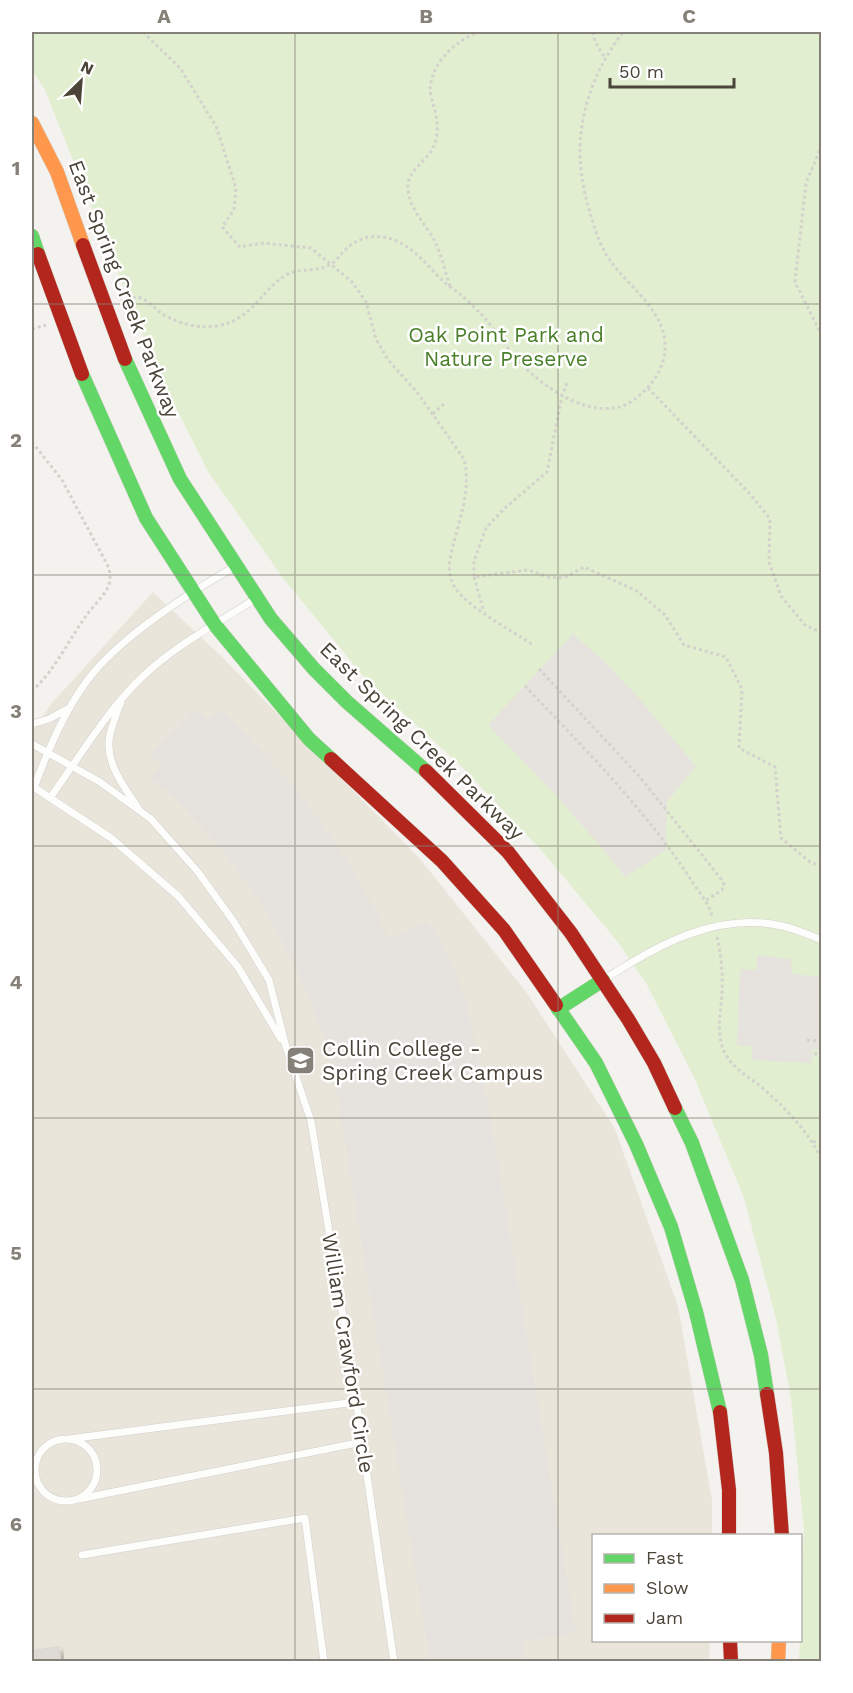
<svg xmlns="http://www.w3.org/2000/svg" width="853" height="1693" font-family="'Work Sans',sans-serif">
	<style>
		.education { fill: #eae5da }
		.green { fill: #e1eecf }
		.parking { fill: #e6e3df }
		.building { fill: #dedbd6; stroke: #dcd9d4; stroke-width: 1.5; filter: url(#shadow) }
		.lines { fill: none; stroke-linecap: round; stroke-linejoin: round }
		.lane-casing { stroke: #d2d0cb; stroke-width: 8 }
		.fast-casing { stroke: #d3cfc5; stroke-width: 15 }
		.slow-casing { stroke: #d3cfc5; stroke-width: 15 }
		.jam-casing { stroke: #d3cfc5; stroke-width: 15 }
		.path { stroke: #d3d2cc; stroke-width: 3; stroke-dasharray: 3 3; stroke-linecap: butt }
		.lane { stroke: #fdfdfc; stroke-width: 7 }
		.fast { stroke: #63d668; stroke-width: 14 }
		.slow { stroke: #ff974d; stroke-width: 14 }
		.jam { stroke: #b3261e; stroke-width: 14 }
		.jam-bridge-casing { stroke: #d3cfc5; stroke-width: 15; stroke-linecap: butt }
		.jam-bridge { stroke: #b3261e; stroke-width: 14 }
		.grid { fill: none; stroke: #868178; stroke-width: 1.5; stroke-opacity: 0.55 }
		.labels { text-anchor: middle; stroke-width: 5; stroke-linejoin: round; paint-order: stroke }
		.street-label { font-size: 21px; fill: #4b4439; stroke: #fff }
		.park-label { font-size: 21px; fill: #4a7f2a; stroke: #fff }
		.poi-label { font-size: 21px; fill: #4b4439; stroke: #fff; text-anchor: start }
		.neatline { fill: none; stroke: #868178; stroke-width: 2 }
		.grid-label { font-size: 20px; text-anchor: middle; font-weight: bold; fill: #868178 }
	</style>
	<defs>
		<filter id="shadow"><feDropShadow dx="5.5" dy="5.5" stdDeviation="3" flood-color="#0004"/></filter>
	</defs>
	<rect width="100%" height="100%" fill="#f4f2ee"/>
	<!-- education -->
	<path class="education" d="M153 592 221 656 421 860 527 993 615 1129 678 1306 712 1500V1535L594 1536V1640L710 1641 709 1661 32 1662V732L52 703Z"/>
	<!-- green -->
	<path class="green" d="M32 32H821V1661H799L804 1531 791 1398 776 1319 744 1198 694 1077 646 983 617 941 542 851 460 765 365 678 283 578 209 473 156 368 45 90 32 70Z"/>
	<!-- parking -->
	<path class="parking" d="M573 634 605 662 636 695 696 766 667 802 665 851 625 877 602 848 550 789 488 725Z
		M197 709 208 720 220 709 246 734 295 788 338 846 374 907 389 939 427 921 447 951 467 1004 492 1126 576 1633 522 1641 525 1661H430L333 1069 324 1039 302 980 273 923 256 896 218 845 174 798 150 777 162 765 151 754Z
		M758 955 791 959 792 974 821 977V1050H812V1063L752 1060V1046L737 1045 740 969 756 970Z"/>
	<!-- building -->
	<path class="building" d="M58 1647 61 1662H32V1651Z"/>
	<g class="lines">
		<defs>
			<path id="lane" d="M121 702C117 712 113 723 110 734 104 762 123 785 138 808
				M32 724 49 719 69 708
				M32 744 100 782 151 819 198 872 234 922 269 980 286 1047 311 1121 354 1385 394 1662
				M32 786 111 838 178 896 238 967 281 1039
				M34 788C47 752 62 716 84 685 115 640 186 595 234 567
				M50 798C78 759 103 717 136 683 170 648 216 624 257 598
				M605 979C657 945 718 911 782 926 796 929 809 935 822 940
				M35 1470a31 31 0 1 1 62 0a31 31 0 1 1-62 0Z
				M69 1439 356 1402
				M79 1499 362 1442
				M82 1555 305 1518 324 1662"/>
			<path id="fast" d="M32 236 38 254
				M125 359 180 479 271 619 314 669 347 702 426 771
				M82 374 146 518 215 625 309 739 331 759
				M556 1005 596 1063 636 1144 671 1227 696 1312 720 1412
				M558 1009 603 980
				M675 1108 692 1143 742 1280 761 1355 767 1394"/>
			<path id="slow" d="M32 123 57 172 83 245
				M778 1662 779 1640"/>
			<path id="jam" d="M331 759 442 861 504 930 556 1005
				M426 771 508 852 571 933 628 1019 654 1063 675 1108
				M767 1394 776 1453 782 1536
				M720 1412 729 1490V1536
				M730 1640 731 1662"/>
		</defs>
		<!-- lane casing -->
		<use href="#lane" class="lane-casing"/>
		<!-- fast casing -->
		<use href="#fast" class="fast-casing"/>
		<!-- slow casing -->
		<use href="#slow" class="slow-casing"/>
		<!-- jam casing -->
		<use href="#jam" class="jam-casing"/>
		<!-- path -->
		<path class="path" d="M143 32 180 68 216 126 236 188 234 210 222 227 240 247 262 243 311 248 352 282 366 302 376 339 388 360 417 392 464 459C473 496 454 530 449 566 450 575 451 582 456 589 469 608 513 631 533 645
			M593 32 595 42 605 58
			M822 145 806 183 795 282 822 336
			M450 286C445 272 442 256 435 242 426 224 407 207 408 185 408 171 427 160 433 148 440 133 437 118 433 103 432 99 430 93 430 89 432 62 454 43 477 32
			M121 301C127 299 134 296 141 298 149 301 154 308 161 313 176 323 198 329 216 326 253 320 259 292 286 275 300 267 318 273 331 264 337 261 340 254 345 250 357 238 373 234 388 238 411 244 425 263 441 279 447 286 455 289 461 295 467 300 474 307 480 313 493 326 503 343 515 357 537 382 578 413 613 408 627 407 639 397 648 387 661 373 668 354 664 335 655 301 625 284 607 256 599 243 594 227 590 212 569 146 582 87 623 32
			M32 329 46 325
			M567 383 562 396 547 472 505 508 486 528 474 561V577L528 570 548 577 564 578 584 567 637 591 665 615 684 645 726 657 742 689 739 748 775 767 781 838 810 862 822 867
			M648 388 751 495 770 519 769 562 781 596 805 625 822 633
			M433 414 444 404
			M32 442 62 480 109 568C110 575 111 581 108 587 103 597 93 606 86 616 68 641 55 670 32 691
			M474 577 484 612
			M539 669 639 776 722 880 724 885 722 890 705 901
			M525 686C583 747 645 809 691 880 698 891 709 903 712 916
			M717 937C721 954 723 974 722 992 721 1014 715 1035 726 1055 735 1070 748 1076 760 1086 785 1107 808 1131 822 1160
			M807 1040 822 1041
			M814 1054H822
			M813 1142 822 1140"/>
		<!-- lane -->
		<use href="#lane" class="lane"/>
		<!-- fast -->
		<use href="#fast" class="fast"/>
		<!-- slow -->
		<use href="#slow" class="slow"/>
		<!-- jam -->
		<use href="#jam" class="jam"/>
		<defs>
			<path id="jam-bridge" d="M83 245 125 359
				M38 254 82 374"/>
		</defs>
		<!-- jam-bridge casing -->
		<use href="#jam-bridge" class="jam-bridge-casing"/>
		<!-- jam-bridge -->
		<use href="#jam-bridge" class="jam-bridge"/>
	</g>
	<!-- grid -->
	<path class="grid" d="M295 32V1662M558 32V1662M32 304H822M32 575H822M32 846H822M32 1118H822M32 1389H822"/>
	<!-- icons -->
	<defs>
		<symbol id="university-square" viewBox="-11 -11 22 22"><rect x="-9" y="-9" width="18" height="18" rx="4" fill="#868178" stroke="#fff"/><path d="M0-5L7-2L0 1L-7-2ZM-4 1L0 2.5L4 1V4Q0 6-4 4Z" fill="#fff"/></symbol>
	</defs>
	<g fill-rule="evenodd">
		<use href="#university-square" x="284" y="1044" width="33" height="33"/>
	</g>
	<g class="labels">
		<!-- street labels -->
		<g class="street-label">
			<text transform="translate(124 289) rotate(69)" y="7">East Spring Creek Parkway</text>
			<text transform="translate(422 741) rotate(44)" y="7">East Spring Creek Parkway</text>
			<text transform="translate(348 1353) rotate(81)" y="7">William Crawford Circle</text>
		</g>
		<!-- park labels -->
		<g class="park-label">
			<text x="506" y="342">Oak Point Park and<tspan x="506" dy="24">Nature Preserve</tspan></text>
		</g>
		<!-- poi labels -->
		<g class="poi-label">
			<text x="322" y="1056">Collin College -<tspan x="322" dy="24">Spring Creek Campus</tspan></text>
		</g>
	</g>
	<!-- border -->
	<rect width="853" height="1693" fill="none" stroke="#ffffff" stroke-width="66"/>
	<!-- legend -->
	<rect x="592" y="1534" width="210" height="108" fill="#ffffff" stroke="#b7b4b0" stroke-width="1.5"/>
	<rect x="604" y="1554" width="30" height="9" fill="#63d668" stroke="#b7b4b0" stroke-width="1.5"/>
	<text x="646" y="1564" font-size="18" fill="#4b4439">Fast</text>
	<rect x="604" y="1584" width="30" height="9" fill="#ff974d" stroke="#b7b4b0" stroke-width="1.5"/>
	<text x="646" y="1594" font-size="18" fill="#4b4439">Slow</text>
	<rect x="604" y="1614" width="30" height="9" fill="#b3261e" stroke="#b7b4b0" stroke-width="1.5"/>
	<text x="646" y="1624" font-size="18" fill="#4b4439">Jam</text>
	<!-- north arrow -->
	<g transform="translate(81 81) rotate(25)" stroke="#ffffff" stroke-width="4.5" paint-order="stroke">
	<path d="M0-4.5L10 22L0 15L-10 22Z" fill="#4b4439"/>
	<text y="-9" font-size="16" font-weight="bold" text-anchor="middle" fill="#4b4439">N</text>
	</g>
	<!-- scale -->
	<path d="M610 78v9h124v-9" fill="none" stroke="#4b4439" stroke-width="3"/>
	<text x="619" y="78" font-size="18" fill="#4b4439" stroke="#ffffff" stroke-width="4.5" paint-order="stroke">50 m</text>
	<rect x="33" y="33" width="787" height="1627" class="neatline"/>
	<g class="grid-label">
		<text x="164" y="23">A</text>
		<text x="426" y="23">B</text>
		<text x="689" y="23">C</text>
		<text x="16" y="175">1</text>
		<text x="16" y="447">2</text>
		<text x="16" y="718">3</text>
		<text x="16" y="989">4</text>
		<text x="16" y="1260">5</text>
		<text x="16" y="1531">6</text>
	</g>
</svg>
